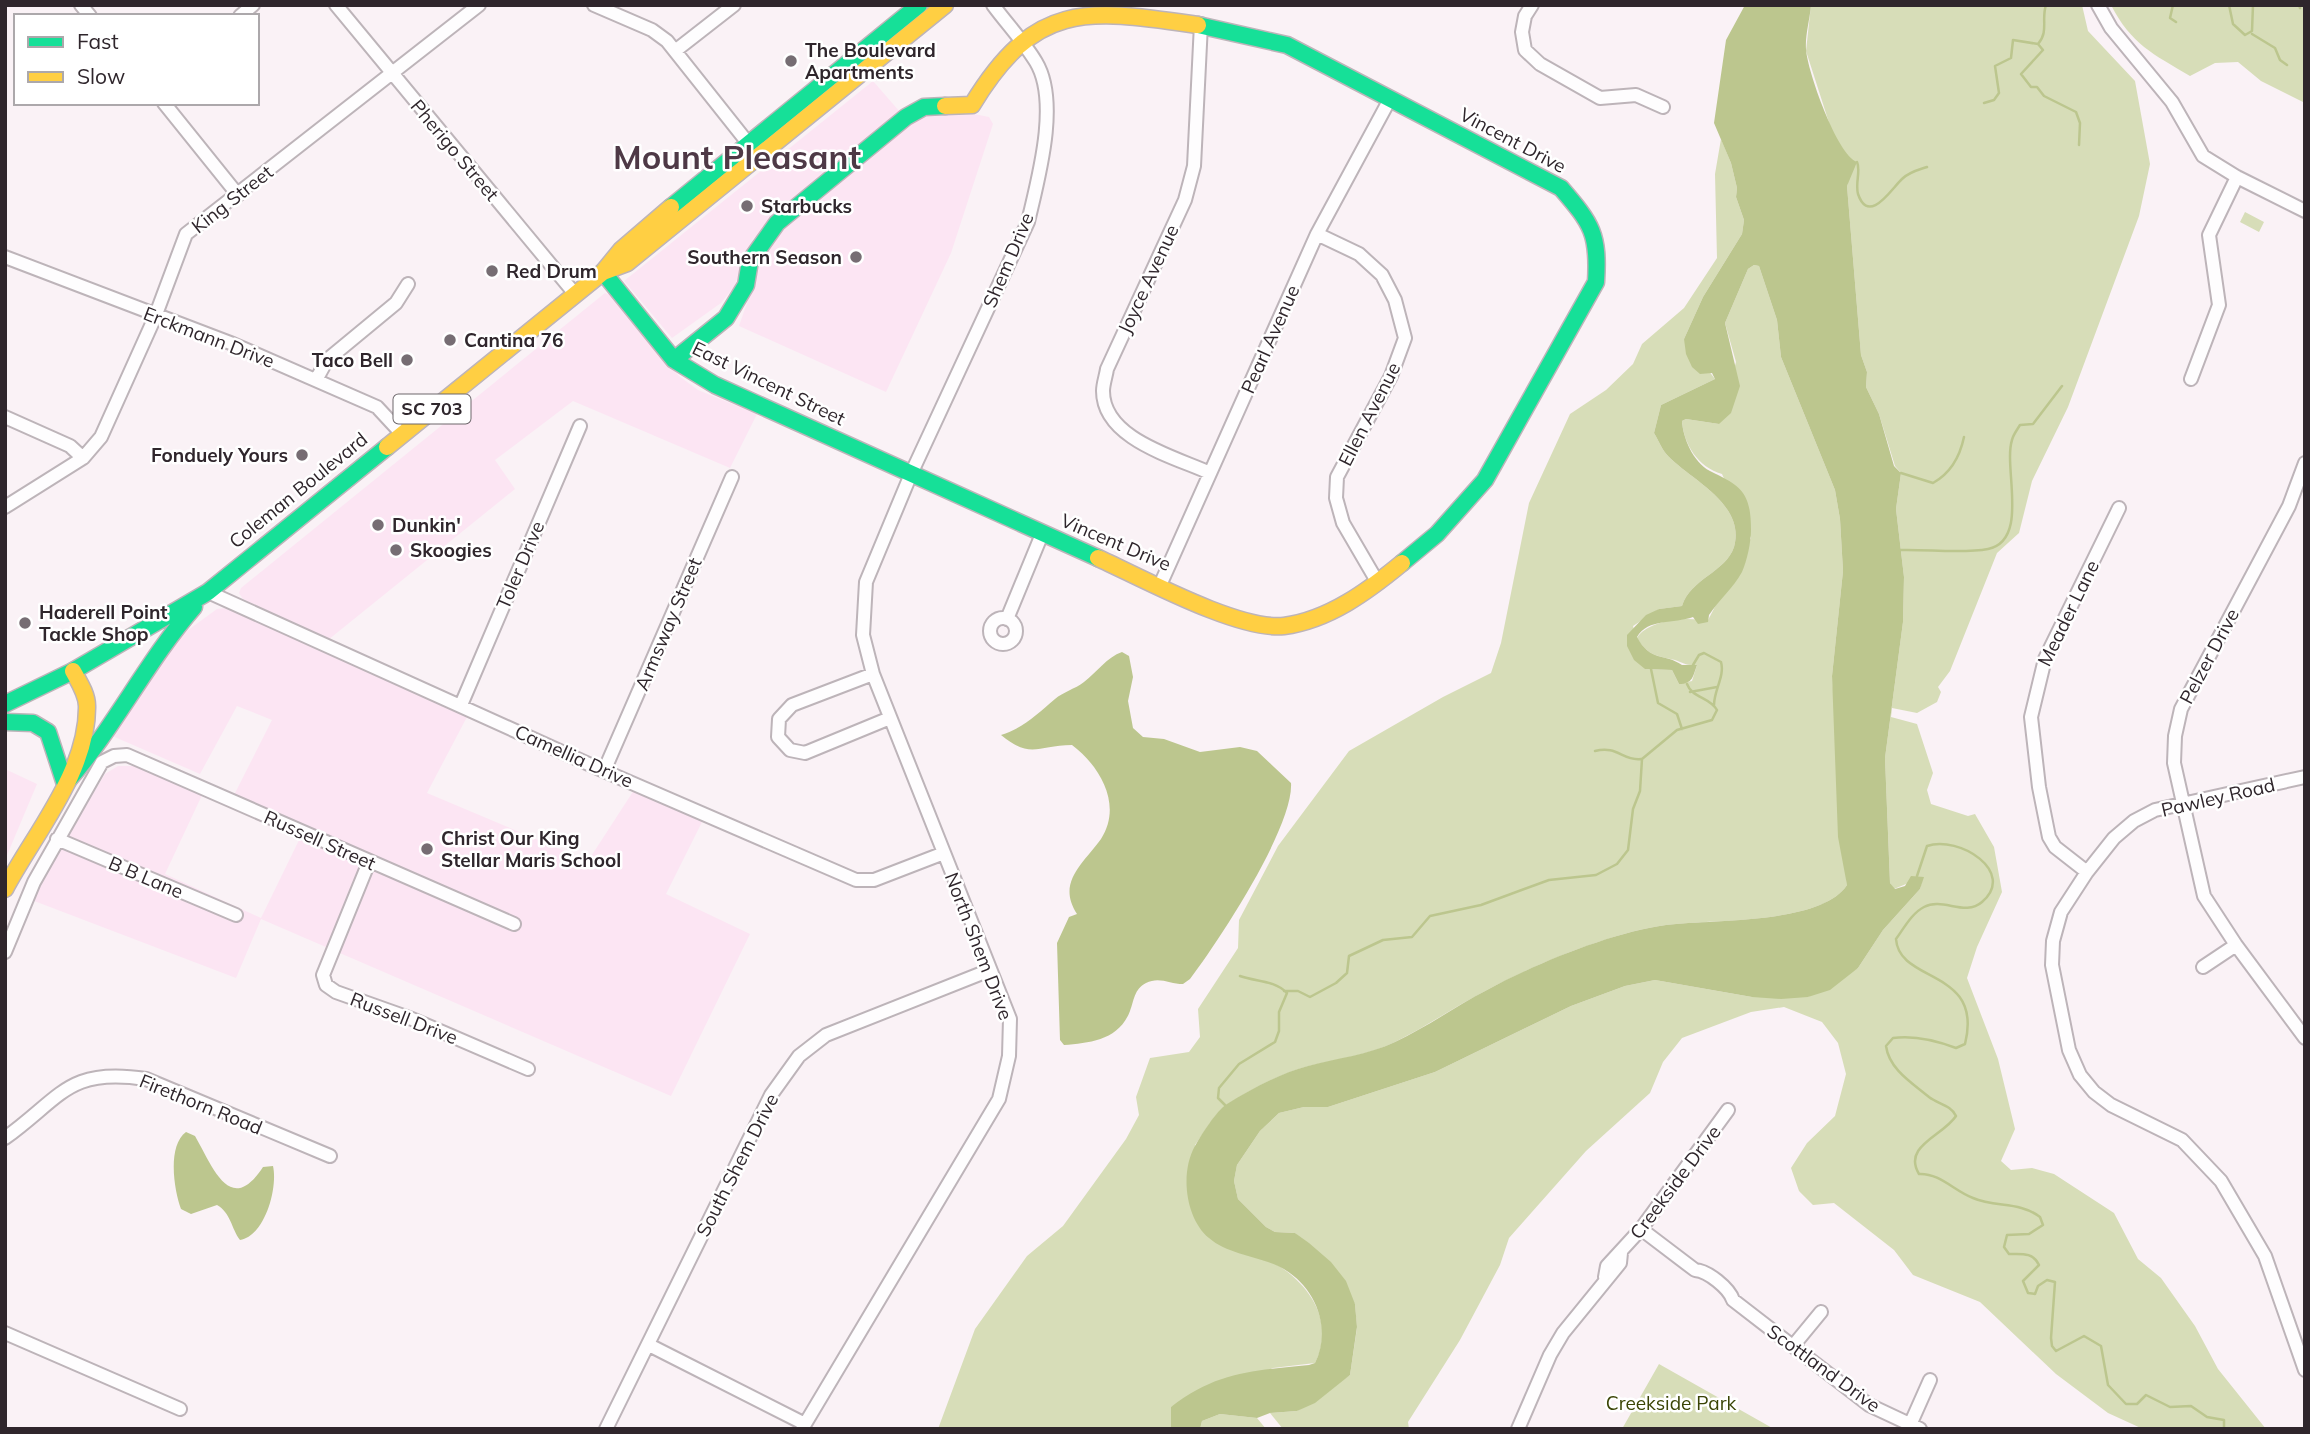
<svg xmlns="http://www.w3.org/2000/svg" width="2310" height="1434" font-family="Mulish,sans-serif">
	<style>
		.built { fill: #fce5f3 }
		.green { fill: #d7ddb8 }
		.water { fill: #bcc68e }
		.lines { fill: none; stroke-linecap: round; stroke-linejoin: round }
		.stream { stroke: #bcc68e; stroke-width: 2.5 }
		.street-casing { stroke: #bdb4b9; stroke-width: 16 }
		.fast-casing { stroke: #bdb4b9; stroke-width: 19 }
		.slow-casing { stroke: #bdb4b9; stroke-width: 19 }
		.street { stroke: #fefdfe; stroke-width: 12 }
		.fast { stroke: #16e098; stroke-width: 16 }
		.slow { stroke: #ffcf43; stroke-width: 16 }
		.poi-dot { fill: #766d73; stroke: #fff; stroke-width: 2.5 }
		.labels { text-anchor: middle; stroke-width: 5; stroke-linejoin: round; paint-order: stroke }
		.shield { fill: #fff; stroke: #6d676b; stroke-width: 2 }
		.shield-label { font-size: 18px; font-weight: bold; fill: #2f262c }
		.poi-label { font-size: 19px; font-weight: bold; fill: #2f262c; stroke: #fff; text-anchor: start }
		.street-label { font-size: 19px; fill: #2f262c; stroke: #fff }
		.park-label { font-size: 19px; fill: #3a4405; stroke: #fff }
		.town-label { font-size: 33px; font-weight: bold; fill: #4e3946; stroke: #fff }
	</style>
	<rect width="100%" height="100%" fill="#faf2f6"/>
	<!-- built -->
	<path class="built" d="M873 81 900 112 753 239 734 287 721 303 672 338 624 281Z
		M949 109 989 117 993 124 951 253 886 392 739 326 770 236 927 110Z
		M605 293 611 295 679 376 698 390 757 414 730 468 573 401 495 460 515 489 328 640 243 599 239 593 241 588Z
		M225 608 320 646 468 715 427 793 588 861 636 787 705 816 666 894 750 934 671 1096 261 919 236 978 29 899 105 774 118 766H136L203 793 165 874 261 918 301 836 229 805 272 720 237 706 200 774 110 735 158 657 184 633 217 609Z
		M5 769 37 784 5 860Z"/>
	<!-- green -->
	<path class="green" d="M1811 5H2082L2088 31 2135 81 2150 164 2139 216 2068 407 2032 481 2019 533 1997 553 1950 671 1938 687 1941 692 1937 702 1917 713 1892 708 1891 717 1917 724 1933 773 1927 790 1931 804 1968 816 1975 814 1994 847 2002 892 1977 947 1967 978 1998 1059 2015 1129 2001 1161 2011 1170 2032 1168 2054 1174 2114 1213 2138 1259 2161 1278 2195 1326 2218 1369 2266 1429H2143L2108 1413 2056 1374 1980 1302 1913 1275 1894 1250 1834 1203 1813 1205 1799 1191 1791 1168 1807 1143 1835 1116 1846 1074 1838 1043 1822 1022 1784 1007 1751 1012 1682 1038 1663 1062 1650 1093 1586 1151 1509 1238 1500 1265 1460 1340 1408 1422 1409 1429H1283L1270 1413 1297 1411 1350 1375 1357 1328 1355 1304 1295 1233 1275 1232 1266 1227 1238 1199 1234 1181 1237 1165 1260 1131 1279 1113 1304 1107H1328L1435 1072 1571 1006 1625 986 1655 980 1752 997H1808L1858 968 1883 930 1920 889 1923 877 1894 889 1890 883 1885 758 1903 622 1904 577 1896 509 1901 473 1895 466 1879 414 1866 387 1867 372 1861 355 1847 186 1851 171 1856 164 1845 156 1832 132 1806 51Z
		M2111 5H2305V103L2261 81 2238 62 2215 63 2190 76C2153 54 2131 44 2111 5Z
		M1721 139 1731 163 1737 188 1736 197 1744 220 1742 234 1703 297 1684 339 1715 379 1661 405 1654 433C1659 441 1662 450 1668 456 1691 480 1746 504 1734 547 1726 572 1690 579 1682 606L1659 609 1633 626 1645 669 1672 670 1679 684 1692 681 1697 665C1686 666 1684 663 1675 660 1657 656 1647 655 1637 638 1647 620 1690 615 1707 622L1751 538 1722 474C1698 467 1684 445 1682 421L1686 419 1719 424 1736 362 1725 323 1748 269 1754 265 1759 266 1777 320 1781 357 1835 490 1840 519 1843 571 1832 676 1847 885C1821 925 1710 919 1666 925 1613 932 1535 964 1487 990 1456 1006 1427 1026 1395 1042 1369 1055 1337 1059 1309 1066 1281 1073 1252 1089 1228 1104 1215 1112 1204 1133 1195 1145L1230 1249C1246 1254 1267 1258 1282 1268 1314 1290 1334 1326 1315 1363L1273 1368 1171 1407V1429H938L975 1329 1027 1256 1063 1226 1126 1139 1139 1115 1136 1097 1150 1058 1189 1052 1200 1037 1198 1009 1238 948 1239 920 1278 846 1349 751 1443 697 1491 673 1501 643 1529 503 1570 414 1606 390 1633 364 1642 344 1684 308 1717 258 1715 174Z
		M2245 212 2264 222 2259 232 2240 222Z
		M1659 1364 1774 1429H1622Z
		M1220 1414 1257 1418 1266 1429H1200L1202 1421Z"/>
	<!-- water -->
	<path class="water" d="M1745 5H1811C1810 19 1805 35 1806 49 1807 70 1837 155 1857 162L1847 186 1861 355 1867 372 1866 387 1879 414 1894 466 1901 473 1896 509 1904 577 1903 622 1885 758 1890 883 1895 889 1905 886 1911 876 1924 877 1920 889 1883 930 1858 968 1830 990 1808 997 1781 999 1752 997 1655 980 1625 986 1571 1006 1435 1072 1328 1107H1304L1279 1113 1260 1131 1237 1165 1234 1181 1238 1199 1266 1227 1275 1232 1295 1233 1309 1243 1331 1262 1346 1281 1355 1304 1357 1327 1350 1375 1315 1403 1297 1411 1270 1413 1257 1418 1220 1414 1202 1421 1200 1429H1171V1407C1218 1371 1253 1371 1309 1365L1315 1363C1333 1327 1314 1283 1278 1266 1257 1256 1227 1254 1209 1238 1185 1218 1180 1172 1195 1146 1202 1134 1216 1111 1227 1104 1251 1089 1281 1073 1308 1066 1337 1058 1368 1055 1395 1042 1427 1027 1456 1006 1487 990 1534 964 1613 932 1666 925 1709 919 1821 925 1847 885L1838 837 1832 676 1843 571 1840 519 1835 490 1781 357 1777 320 1759 266 1754 265 1748 269 1725 323 1740 386 1731 413 1719 424 1686 419 1682 421C1683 438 1693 462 1710 471 1741 486 1751 492 1751 530 1751 542 1747 561 1742 572 1734 587 1719 600 1709 615L1708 622 1698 624 1693 617C1674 624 1648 618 1637 637 1650 662 1665 653 1682 665H1697C1693 676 1693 684 1679 684L1672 670 1645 669 1634 660 1627 646V635L1646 615 1659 609 1682 606C1690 579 1726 572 1734 547 1746 504 1691 480 1668 456 1662 450 1659 441 1654 433L1661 405 1715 379 1712 373 1700 374 1692 367 1686 354 1684 339 1703 297 1742 234 1744 220 1736 197 1737 188 1731 163 1714 123 1726 40Z
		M1122 652 1129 656 1133 677 1128 701 1133 728 1143 737 1164 739 1200 752 1240 747 1257 751 1291 783C1294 827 1218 942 1190 979L1183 984C1170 984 1159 976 1146 983 1134 989 1134 1001 1130 1011 1119 1040 1090 1043 1064 1045L1060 1040 1057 943 1069 917 1077 914C1056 882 1084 863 1101 839 1123 805 1100 766 1072 745 1038 745 1031 760 1001 735 1024 728 1037 714 1055 699 1063 692 1075 689 1084 682 1097 672 1107 657 1122 652Z
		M186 1132 195 1136C213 1167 230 1217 263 1167L273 1166C278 1188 265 1236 240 1240 231 1228 231 1213 217 1205L191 1214 181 1209C174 1190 167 1146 186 1132Z"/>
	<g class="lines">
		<!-- stream -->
		<path class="stream" d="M2046 5C2041 19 2049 32 2038 44L2043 50 2021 74 2031 87H2037L2044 96 2076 112 2080 123 2079 145
			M2173 5 2170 18 2176 22
			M2201 5H2202
			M2229 5 2233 24 2245 35 2252 31 2253 5
			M2299 5 2300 8
			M2252 34 2275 48 2280 60 2287 65
			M1984 103 1994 100 1999 93 1995 66 2011 58 2013 40 2038 44
			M1857 162C1861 170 1855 183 1858 194 1869 226 1892 188 1902 179 1909 172 1918 170 1927 167
			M1901 473 1933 483C1951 473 1960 456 1964 437
			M1900 550C1927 549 1962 554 1988 549 2030 540 2003 468 2012 440 2013 435 2017 430 2020 425L2033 424 2062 386
			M1693 665 1699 655 1704 653 1721 662C1725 676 1714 690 1714 705
			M1651 669 1658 703 1677 714 1682 729
			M1690 692 1717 687
			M1595 751C1617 745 1623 761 1641 759
			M1917 876 1927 846C1959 835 2017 872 1982 902 1965 917 1943 897 1924 907 1912 913 1904 928 1896 939 1899 984 1984 968 1965 1044L1956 1048C1935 1040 1915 1035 1893 1038L1886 1046C1889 1069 1912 1083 1929 1097 1938 1104 1951 1105 1956 1116 1943 1136 1902 1146 1919 1174 1940 1173 1954 1191 1973 1198 1996 1208 2019 1201 2040 1217L2043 1225 2029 1234 2007 1235 2004 1247 2009 1254C2022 1254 2033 1252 2039 1265L2023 1281 2028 1293 2035 1294 2038 1286 2047 1280 2055 1282 2051 1338 2052 1346 2056 1351 2084 1336 2101 1346 2108 1385 2126 1404H2137L2146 1395 2170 1407 2191 1406 2207 1417 2224 1420V1429
			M1284 991H1298L1310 997 1336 983 1347 973 1349 956 1383 940 1412 937 1430 916 1481 905 1549 880 1596 875 1617 864 1628 850 1633 809 1640 791 1642 759 1677 730 1712 720 1717 710C1710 697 1692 698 1687 684
			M1225 1105 1218 1098 1219 1088 1239 1064 1275 1042 1279 1031V1012L1287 993C1274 980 1257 982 1240 976"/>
		<defs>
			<path id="street" d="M81 5 90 16
				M336 5 575 294
				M594 5 652 30 667 41 748 143
				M1532 5 1525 16 1522 32 1525 50 1540 64 1600 98 1636 95 1663 107
				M2098 5 2111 28 2172 102 2203 156 2237 177 2305 211
				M240 16 253 5
				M1201 24 1194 166 1185 200 1107 369C1106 376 1103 384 1103 391 1103 439 1175 457 1210 473
				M675 51 734 5
				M164 103 238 195
				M1317 234 1359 254 1382 275 1395 300 1405 338 1391 376 1337 477 1336 498 1343 523 1378 583
				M5 257 233 344 377 407 402 434
				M2191 379 2219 305 2209 235 2237 177
				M316 380 327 360 396 303 408 284
				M5 417 70 446 83 458
				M2305 463 2289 506 2181 709 2175 736 2174 763 2204 896 2236 945 2305 1038
				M5 507 83 458 101 437 155 317 186 234 479 5
				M1161 583 1317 234 1390 99
				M208 592 604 771 856 880H874L944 853
				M990 631a13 13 0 1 1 26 0a13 13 0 1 1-26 0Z
				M1007 619 1042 534
				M873 674 792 705 779 719 778 737 790 750 805 753 890 718
				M461 705 580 426
				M604 771 732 477
				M2305 777 2155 810 2134 821 2114 838 2087 872 2061 912 2053 941 2052 965 2069 1050 2080 1075 2094 1092 2111 1105 2182 1140 2221 1181 2265 1256 2305 1370
				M57 839 236 915
				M369 862 323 975 326 985 336 992 412 1019 528 1069
				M2087 872 2055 847 2049 837 2039 787 2031 717 2045 659 2119 508
				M5 952 34 882 102 762 114 756 127 755 514 924
				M2203 967 2236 945
				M5 1138C62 1097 68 1067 146 1079L330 1156
				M1641 1229 1695 1270C1708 1271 1729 1288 1733 1300L1869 1405 1920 1429
				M1605 1277 1607 1266 1641 1229 1728 1110
				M5 1333 180 1409
				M649 1345 805 1424
				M1793 1346 1821 1312
				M1910 1425 1930 1380
				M606 1429 771 1095 799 1056 826 1035 990 970
				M802 1429 999 1099 1009 1056 1010 1019 873 674 863 635 866 582 911 474 1028 222C1038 179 1060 102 1036 62 1024 42 1007 24 993 5
				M1518 1429 1550 1355 1563 1333 1620 1263 1621 1253"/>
			<path id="fast" d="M1198 25 1287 45 1561 188C1592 224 1599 234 1596 282L1485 480 1437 534 1402 563
				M671 207 919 5
				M603 272 674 360 715 385 1098 558
				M674 360 726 318 746 285 750 261 777 223 906 117 924 107 945 106
				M5 704 73 671 208 592 387 447
				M5 722 33 723 48 732 65 784C114 729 146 662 194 607"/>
			<path id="slow" d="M945 106 972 105C1036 0 1086 9 1198 25
				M603 272 627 263 945 5
				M387 447 603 272 621 250 671 207
				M1098 558C1142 578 1239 631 1284 626 1329 620 1368 591 1402 563
				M5 889C34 834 88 772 87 706 87 694 79 682 73 671"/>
		</defs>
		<!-- street casing -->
		<use href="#street" class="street-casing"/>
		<!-- fast casing -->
		<use href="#fast" class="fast-casing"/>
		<!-- slow casing -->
		<use href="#slow" class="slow-casing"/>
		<!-- street -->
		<use href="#street" class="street"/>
		<!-- fast -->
		<use href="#fast" class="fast"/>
		<!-- slow -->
		<use href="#slow" class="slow"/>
	</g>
	<!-- markers -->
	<g class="poi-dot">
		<circle cx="791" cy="61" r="7"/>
		<circle cx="747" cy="206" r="7"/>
		<circle cx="856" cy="257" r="7"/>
		<circle cx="492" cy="271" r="7"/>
		<circle cx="450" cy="340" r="7"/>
		<circle cx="407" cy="360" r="7"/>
		<circle cx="302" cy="455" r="7"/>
		<circle cx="378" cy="525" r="7"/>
		<circle cx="396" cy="550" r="7"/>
		<circle cx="25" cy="623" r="7"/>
		<circle cx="427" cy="849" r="7"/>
	</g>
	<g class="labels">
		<!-- shield labels -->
		<rect class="shield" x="393.5" y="394.5" width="77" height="29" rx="5"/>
		<g class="shield-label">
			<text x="432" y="415">SC 703</text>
		</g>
		<!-- poi labels -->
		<g class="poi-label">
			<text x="805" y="57">The Boulevard<tspan x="805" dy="22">Apartments</tspan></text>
			<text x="761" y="213">Starbucks</text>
			<text x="842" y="264" text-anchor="end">Southern Season</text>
			<text x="506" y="278">Red Drum</text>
			<text x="464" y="347">Cantina 76</text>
			<text x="393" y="367" text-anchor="end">Taco Bell</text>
			<text x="288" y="462" text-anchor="end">Fonduely Yours</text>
			<text x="392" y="532">Dunkin'</text>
			<text x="410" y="557">Skoogies</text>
			<text x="39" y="619">Haderell Point<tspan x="39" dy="22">Tackle Shop</tspan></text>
			<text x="441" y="845">Christ Our King<tspan x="441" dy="22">Stellar Maris School</tspan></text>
		</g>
		<!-- street labels -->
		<g class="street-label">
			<text transform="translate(1513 140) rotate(28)" y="7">Vincent Drive</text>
			<text transform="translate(455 150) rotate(50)" y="7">Pherigo Street</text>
			<text transform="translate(232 199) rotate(-38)" y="7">King Street</text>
			<text transform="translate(1008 260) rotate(-67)" y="7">Shem Drive</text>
			<text transform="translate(1148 279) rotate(-65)" y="7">Joyce Avenue</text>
			<text transform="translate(209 337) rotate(21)" y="7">Erckmann Drive</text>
			<text transform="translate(1270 339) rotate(-66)" y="7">Pearl Avenue</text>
			<text transform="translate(769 383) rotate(26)" y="7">East Vincent Street</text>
			<text transform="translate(1369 414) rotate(-63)" y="7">Ellen Avenue</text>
			<text transform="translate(298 490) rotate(-39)" y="7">Coleman Boulevard</text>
			<text transform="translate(1116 542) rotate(23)" y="7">Vincent Drive</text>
			<text transform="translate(520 565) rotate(-67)" y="7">Toler Drive</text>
			<text transform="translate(2068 613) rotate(-64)" y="7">Meader Lane</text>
			<text transform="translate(668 624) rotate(-67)" y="7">Armsway Street</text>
			<text transform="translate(2209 656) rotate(-62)" y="7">Pelzer Drive</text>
			<text transform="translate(574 756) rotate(24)" y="7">Camellia Drive</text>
			<text transform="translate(2218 797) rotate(-13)" y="7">Pawley Road</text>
			<text transform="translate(320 840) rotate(24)" y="7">Russell Street</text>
			<text transform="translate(146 877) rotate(23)" y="7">B B Lane</text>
			<text transform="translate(979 946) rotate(69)" y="7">North Shem Drive</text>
			<text transform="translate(404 1018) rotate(21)" y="7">Russell Drive</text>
			<text transform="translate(201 1104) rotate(22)" y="7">Firethorn Road</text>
			<text transform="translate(737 1165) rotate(-63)" y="7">South Shem Drive</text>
			<text transform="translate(1675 1182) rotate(-53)" y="7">Creekside Drive</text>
			<text transform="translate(1824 1368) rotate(36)" y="7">Scottland Drive</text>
		</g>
		<!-- park labels -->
		<g class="park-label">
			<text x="1671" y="1410">Creekside Park</text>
		</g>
		<!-- town labels -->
		<g class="town-label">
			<text x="737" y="169">Mount Pleasant</text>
		</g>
	</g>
	<!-- border -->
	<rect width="2310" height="1434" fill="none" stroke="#2f262c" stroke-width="14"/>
	<!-- legend -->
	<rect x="14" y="14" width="245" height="91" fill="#ffffff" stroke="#aca8ab" stroke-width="2"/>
	<rect x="28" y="37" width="35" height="10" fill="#16e098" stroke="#aca8ab" stroke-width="2"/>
	<text x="77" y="49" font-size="21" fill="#2f262c">Fast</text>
	<rect x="28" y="72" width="35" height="10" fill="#ffcf43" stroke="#aca8ab" stroke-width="2"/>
	<text x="77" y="84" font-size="21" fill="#2f262c">Slow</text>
</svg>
